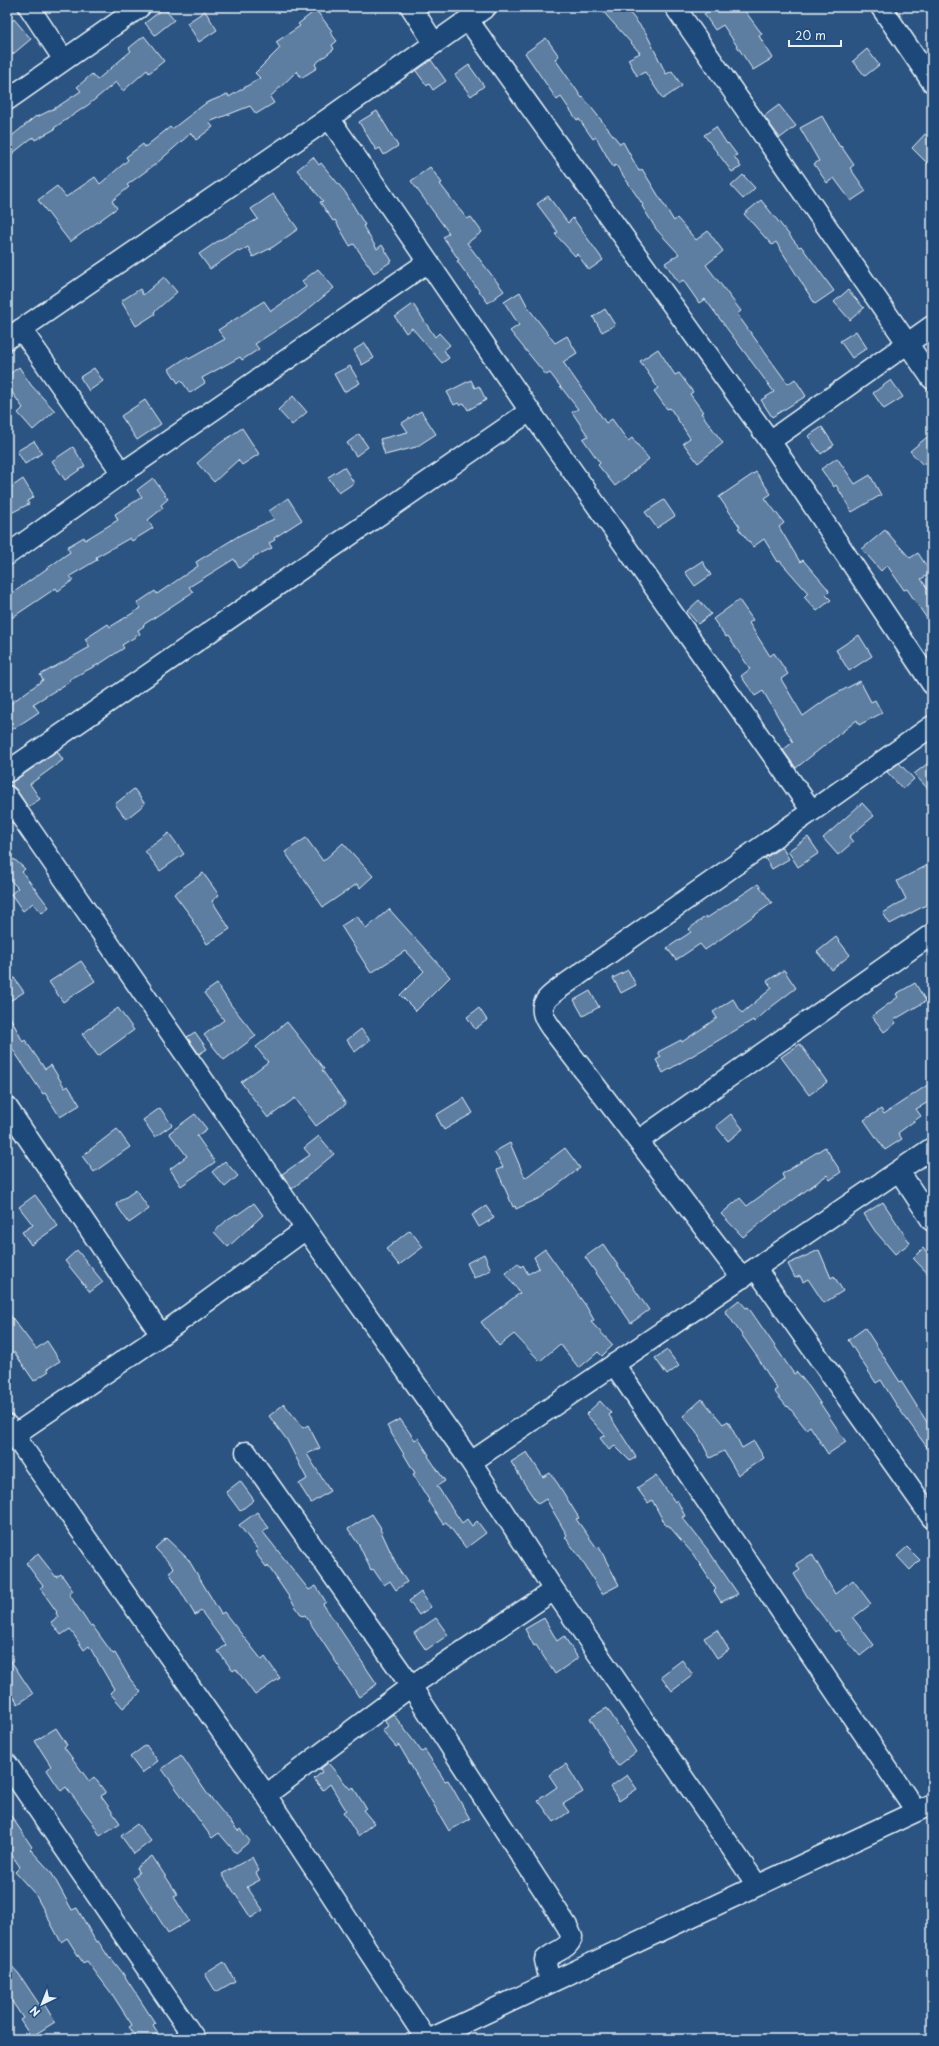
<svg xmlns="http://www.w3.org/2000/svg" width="939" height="2046" font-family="'Playpen Sans',sans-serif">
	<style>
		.building { fill: #5d7da1; stroke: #e8f1f8 }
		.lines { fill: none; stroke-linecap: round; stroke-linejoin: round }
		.minor-casing { stroke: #e8f1f8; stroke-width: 23 }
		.minor { stroke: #1f4a7a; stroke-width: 20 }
	</style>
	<rect width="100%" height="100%" fill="#2b5482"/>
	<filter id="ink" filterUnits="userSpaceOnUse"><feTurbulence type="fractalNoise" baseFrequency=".025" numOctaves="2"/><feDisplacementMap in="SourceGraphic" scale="8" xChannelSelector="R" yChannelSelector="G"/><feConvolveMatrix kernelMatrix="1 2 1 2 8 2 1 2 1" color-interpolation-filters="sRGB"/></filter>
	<g filter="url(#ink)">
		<!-- building -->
		<path class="building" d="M599 7H625L646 33 666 74 672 71 682 86 663 99 645 72 637 76 628 59 640 53Z
			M714 7H742L762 34 759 36 773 58 753 70 723 25 715 30 704 14Z
			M164 8 174 20 155 35 145 23Z
			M316 10 332 31 330 32 337 41 332 45 334 49 315 64 317 68 301 78 297 71 270 97 274 103 256 114 250 106 209 122 213 127 196 140 191 133 157 163 127 185 129 187 112 201 117 208 70 242 38 200 57 186 66 197 95 177 100 184 128 160 126 157 143 144 145 147 170 127 172 129 206 103 228 94 229 97 260 78 255 73 280 48 276 42 300 26 298 24Z
			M205 11 217 30 199 42 187 23Z
			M14 19 31 39 7 59V26Z
			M144 36 164 61 149 73 147 70 123 91 116 82 88 105 54 128 55 129 35 140 33 137 7 158V140L36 116 37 117 57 107 81 91 77 87 92 74 97 80 131 51 129 48Z
			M546 38 559 56 555 59 582 98 583 97 620 144 623 142 639 171 642 169 674 221 677 218 696 240 708 231 723 251 706 265 741 311 737 314 788 384 795 379 806 396 772 417 761 400 774 392 705 299 699 303 683 280 679 283 665 263 679 254 656 229 642 206 643 205 616 165 613 167 596 137 593 139 579 119 577 120 561 97 557 100 525 53Z
			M867 49 879 65 865 76 853 61Z
			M431 60 446 81 433 90 429 84 427 86 416 71Z
			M469 65 484 86 471 96 455 75Z
			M779 105 796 126 780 138 764 116Z
			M377 111 398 146 384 155 380 148 376 150 359 122Z
			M822 116 840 147 841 146 854 165 850 168 866 191 851 201 834 178 827 183 814 164 819 161 800 128Z
			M716 127 727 144 728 143 737 155 734 156 741 167 732 172 704 135Z
			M925 134 932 140V168L912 148Z
			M313 157 319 165 321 163 345 192 365 225 363 226 377 249 382 245 392 261 374 273 354 244 350 246 335 220 333 221 320 202 323 201 297 170Z
			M430 167 442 183 440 184 467 219 471 217 482 232 467 243 504 291 488 303 457 261 459 260 443 237 449 233 411 181Z
			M743 175 755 188 743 199 731 186Z
			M273 194 298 229 273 247 253 257 248 247 239 252 238 250 210 269 199 254 218 241 258 219 251 209Z
			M548 196 568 223 573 218 603 260 589 270 577 254 575 256 555 234 558 232 537 204Z
			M761 200 799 247 801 246 834 291 815 304 776 242 772 245 744 214Z
			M318 269 334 288 296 319 295 318 255 344 259 349 242 360 240 357 202 378 205 383 190 393 181 380 178 383 169 369 187 357 189 359 225 339 218 330 264 301 271 311 306 287 302 281Z
			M164 277 177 292 154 312 155 314 136 326 121 301 140 289 143 295Z
			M848 290 864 308 850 320 834 302Z
			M520 292 529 309 555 343 567 336 577 353 563 362 606 423 612 419 628 441 632 438 649 459 615 486 598 465 600 463 583 439 588 436 572 412 578 409 550 373 546 375 510 331 519 325 504 302Z
			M413 304 435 337 439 333 450 345 444 350 449 358 442 363 412 328 406 333 395 317Z
			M605 309 615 325 602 332 593 317Z
			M856 331 867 348 852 358 840 341Z
			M365 343 374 358 362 365 354 350Z
			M658 349 675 375 679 373 693 392 690 394 703 412 701 413 723 443 698 463 683 443 690 438 670 408 667 409 654 391 658 388 640 361Z
			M350 366 360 383 344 392 334 374Z
			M19 367 31 385 55 411 33 430 18 413 23 408 7 385V376Z
			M94 368 103 381 89 391 80 377Z
			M471 380 475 388 479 386 486 400 468 410 464 403 460 406 458 403 454 405 447 392Z
			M891 380 903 397 884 409 873 393Z
			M293 396 307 412 292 425 278 410Z
			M145 400 161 424 137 440 121 416Z
			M421 411 436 434 416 447 385 455 380 439 408 432 402 423Z
			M822 427 834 445 821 454 808 436Z
			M242 428 259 454 242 465 238 460 214 482 197 463 219 444Z
			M932 433V457L923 465 910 451Z
			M359 434 368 447 356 456 347 443Z
			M34 441 42 453 25 464 17 451Z
			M73 447 85 466 65 480 52 461Z
			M837 458 855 484 870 475 881 495 852 512 836 485 834 487 821 469Z
			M344 467 354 483 339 493 328 477Z
			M756 472 771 494 765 498 784 523 779 527 800 562 803 560 828 589 829 592 826 595 831 600 817 611 804 597 808 593 780 561 778 562 764 539 753 547 738 528 740 527 719 497Z
			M153 478 168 499 161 505 163 508 148 520 153 528 132 541 130 538 96 557 97 560 70 576 73 580 58 591 56 588 7 621V597L70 552 67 547 84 537 85 540 118 520 115 514 142 497 137 490Z
			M23 479 34 497 27 501 29 504 7 515V490Z
			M288 498 302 520 274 538 275 540 269 543 272 548 253 557 254 558 239 568 234 559 189 587 193 592 143 625 144 626 138 630 140 634 122 645 124 648 101 663 70 679 71 681 33 704 39 712 7 733V706L43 680 40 675 90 647 85 639 108 624 110 627 141 608 137 603 155 591 157 594 198 566 196 562 240 535 274 519 269 511Z
			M664 500 675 516 657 528 645 512Z
			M885 530 910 558 918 553 931 573 921 579 932 595V626L907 589 904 590 887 565 881 571 862 549Z
			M702 561 711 575 695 586 685 572Z
			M699 600 711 614 698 624 687 611Z
			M739 600 753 620 749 623 770 656 774 653 788 674 781 679 803 716 828 698 860 681 871 702 875 700 882 713 859 725 857 720 796 768 783 750 793 742 763 691 755 696 741 676 750 669 728 636 726 637 713 619Z
			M859 635 872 656 849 671 836 650Z
			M57 751 63 760 30 784 40 799 28 807 16 789 7 783 14 781Z
			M932 760V793L914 774Z
			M899 763 914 779 903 789 887 772Z
			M134 789 145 804 126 819 115 804Z
			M862 803 874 816 849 837 853 842 838 855 823 838Z
			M169 833 184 854 160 871 145 851Z
			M808 837 819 853 798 867 788 851Z
			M306 838 323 861 343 843 373 876 360 888 357 884 323 907 285 852Z
			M782 847 789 859 772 869 765 858Z
			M14 859 25 869 22 872 49 907 42 913 33 903 23 911 11 894 18 888 7 877V866Z
			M932 863V902L890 924 883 913 906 899 897 881Z
			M203 873 219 895 212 901 230 929 207 944 192 920 193 919 174 894Z
			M758 884 772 903 705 950 700 944 676 960 667 948 691 932 689 929 706 916 707 918Z
			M389 909 450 977 416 1011 400 995 424 971 405 951 371 973 341 926 357 916 366 929Z
			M836 937 850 955 832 970 817 952Z
			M81 961 95 981 63 1002 49 982Z
			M7 968 24 992 7 1003Z
			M628 970 636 985 621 993 613 978Z
			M784 970 796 988 770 1008 754 1022 753 1020 663 1073 656 1060 661 1057 658 1052 681 1040 682 1042 717 1018 713 1012 733 999 742 1013 772 988 767 981Z
			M915 983 926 1001 894 1020 896 1023 884 1032 872 1016 898 997 896 994Z
			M217 984 231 1005 256 1036 224 1060 204 1035 224 1020 204 993Z
			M590 991 599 1007 583 1016 574 1000Z
			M118 1008 134 1030 98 1056 82 1034Z
			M479 1008 487 1020 475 1029 467 1017Z
			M7 1011 23 1042 25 1040 45 1069 51 1065 65 1088 68 1086 80 1105 60 1117 45 1093 43 1094 7 1041Z
			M287 1022 324 1069 322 1070 346 1104 316 1126 295 1098 268 1118 241 1082 268 1062 256 1047Z
			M361 1029 370 1040 355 1052 347 1040Z
			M195 1032 207 1049 199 1054 187 1037Z
			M800 1044 827 1082 809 1095 781 1057Z
			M932 1082V1100L916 1109 921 1116 898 1133 902 1139 885 1150 864 1120 881 1109 884 1114Z
			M464 1098 473 1113 444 1130 436 1115Z
			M160 1108 172 1125 155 1137 143 1120Z
			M195 1114 207 1129 197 1136 215 1162 181 1186 170 1169 187 1156 169 1133Z
			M731 1114 743 1129 728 1141 716 1126Z
			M117 1129 130 1147 94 1172 82 1156Z
			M319 1136 334 1154 292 1189 282 1174 310 1155 304 1148Z
			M510 1143 525 1178 565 1148 580 1168 542 1197 516 1209 515 1206 513 1207 497 1170 503 1167 494 1152Z
			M825 1147 841 1172 830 1180 827 1175 777 1212 776 1211 743 1237 721 1214 740 1198 747 1206 784 1179 782 1174Z
			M225 1161 238 1176 225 1187 212 1172Z
			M136 1190 149 1209 129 1223 116 1204Z
			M35 1195 58 1226 31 1245 22 1232 33 1225 19 1207Z
			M883 1202 910 1243 895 1254 875 1231 864 1214Z
			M254 1203 263 1215 228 1247 214 1232 228 1219 236 1214 237 1215Z
			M486 1206 494 1218 479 1227 472 1215Z
			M410 1230 423 1247 399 1265 386 1249Z
			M603 1244 649 1310 631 1323 585 1257Z
			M923 1248 932 1259V1278L913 1258Z
			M545 1249 586 1306 594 1320 591 1322 613 1345 602 1356 598 1352 579 1368 560 1344 540 1361 514 1334 499 1346 481 1322 520 1293 505 1273 518 1263 521 1267 523 1265 528 1274 539 1268 534 1257Z
			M77 1250 103 1282 90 1292 65 1261Z
			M819 1250 831 1278 834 1276 843 1291 824 1303 808 1279 803 1282 800 1276 795 1278 788 1264Z
			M484 1254 491 1270 474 1278 467 1263Z
			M739 1300 746 1308 748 1307 794 1374 797 1372 810 1388 846 1442 828 1454 810 1426 806 1429 788 1406 787 1407 774 1391 777 1389 758 1358 725 1311Z
			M7 1311 36 1349 47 1341 60 1361 47 1369 49 1371 34 1381 14 1352 7 1357Z
			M865 1328 900 1382 901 1381 932 1430V1454L897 1406 881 1380 876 1383 848 1340Z
			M667 1350 679 1366 667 1375 655 1358Z
			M702 1399 723 1424 728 1421 742 1448 754 1441 764 1458 738 1475 724 1451 710 1458 696 1431 683 1416Z
			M600 1401 611 1413 609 1415 636 1457 630 1461 615 1446 609 1450 600 1438 605 1435 586 1414Z
			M284 1404 303 1428 308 1425 320 1448 307 1454 330 1491 311 1503 299 1484 307 1479 287 1440 269 1416Z
			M400 1419 415 1440 418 1438 429 1455 428 1456 445 1481 437 1486 462 1523 467 1519 472 1526 477 1521 486 1533 466 1548 446 1522 443 1524 428 1501 429 1500 413 1474 415 1473 387 1426Z
			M527 1452 543 1477 550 1473 558 1484 579 1518 576 1519 597 1548 599 1547 619 1585 602 1594 581 1559 565 1537 567 1535 546 1499 538 1504 527 1488 511 1462Z
			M656 1475 675 1502 677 1500 685 1516 682 1517 708 1550 738 1594 721 1602 714 1591 716 1589 693 1554 668 1525 666 1526 652 1500 648 1503 637 1488Z
			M240 1481 254 1500 240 1511 226 1492Z
			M257 1512 269 1528 263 1532 309 1590 316 1586 326 1602 323 1604 377 1684 359 1697 305 1615 302 1616 268 1566 267 1568 255 1552 258 1550 239 1525Z
			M372 1514 381 1528 380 1529 399 1570 407 1582 396 1590 390 1581 384 1585 373 1569 371 1570 359 1545 348 1529Z
			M166 1538 188 1559 221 1614 224 1612 262 1660 265 1657 280 1678 255 1695 236 1669 233 1671 218 1651 226 1645 201 1611 195 1615 169 1572 174 1568 155 1548Z
			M907 1547 920 1560 910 1570 897 1556Z
			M38 1554 56 1577 61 1574 73 1591 69 1594 90 1626 92 1625 113 1654 115 1653 130 1679 141 1692 123 1708 110 1693 114 1689 89 1646 84 1650 70 1629 61 1635 51 1622 58 1617 56 1613 57 1612 40 1588 43 1586 26 1563Z
			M812 1554 835 1594 853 1580 871 1604 853 1618 874 1645 860 1656 838 1630 835 1632 807 1596 794 1574 800 1570 796 1564Z
			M421 1592 431 1607 419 1615 409 1601Z
			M436 1618 448 1635 426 1650 414 1633Z
			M544 1618 557 1641 564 1636 578 1658 555 1674 536 1645 534 1646 525 1629Z
			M717 1630 729 1650 717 1658 704 1638Z
			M7 1655 33 1694 18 1704 14 1697 7 1702Z
			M682 1660 693 1675 672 1691 661 1676Z
			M607 1708 636 1752 618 1766 607 1751 609 1750 590 1718Z
			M393 1714 422 1752 425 1750 445 1781 448 1780 470 1819 449 1831 399 1745 396 1747 382 1730 388 1726 384 1720Z
			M56 1728 67 1745 64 1747 89 1781 94 1777 106 1793 101 1796 120 1823 100 1836 93 1823 66 1787 61 1791 47 1770 51 1766 35 1741Z
			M146 1745 158 1761 142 1773 130 1757Z
			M181 1755 206 1792 238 1831 240 1829 250 1841 236 1853 219 1833 212 1838 162 1769Z
			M328 1763 350 1789 353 1787 366 1808 363 1810 374 1823 358 1836 343 1812 346 1810 330 1784 323 1790 314 1779 322 1772 320 1769Z
			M566 1764 583 1792 563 1804 569 1812 554 1822 538 1800 557 1787 549 1775Z
			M627 1775 637 1789 619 1801 610 1787Z
			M7 1810 32 1847 30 1849 51 1872 72 1910 77 1908 96 1942 98 1941 110 1959 111 1958 122 1972 155 2023 153 2025 158 2033 150 2039H138L129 2027 132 2025 112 1994 87 1961 83 1963 67 1938 61 1942 35 1894 15 1872 20 1867 7 1848Z
			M137 1824 151 1841 134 1854 121 1836Z
			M152 1856 178 1895 174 1897 189 1921 168 1933 133 1878 139 1873 136 1868Z
			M252 1857 259 1871 256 1873 260 1880 247 1887 263 1910 251 1918 222 1874Z
			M7 1961 19 1974 41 2007 44 2004 55 2022 31 2037 20 2020 23 2018 7 1994Z
			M224 1962 235 1981 216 1992 205 1974Z"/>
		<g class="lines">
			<defs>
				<path id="minor" d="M29 7 64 60
					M411 7 434 43
					M675 7 932 379
					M881 7 932 82
					M468 20 770 441 932 684
					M7 100 140 7
					M428 262 530 411 812 811 932 726
					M7 339 329 118 486 7
					M770 441 932 326
					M122 473 428 262 329 118
					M7 555 122 473 21 329
					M7 772 530 411
					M7 796 306 1229 471 1462 554 1590 757 1885
					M7 1107 161 1335 14 1435
					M638 1141 551 1028C537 1008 541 1002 560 988L812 811
					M899 1171 932 1221
					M756 1269 932 1518
					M742 1278 638 1141 932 934
					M161 1335 306 1229
					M614 1364 916 1811
					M7 1425 266 1795 426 2039
					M246 1452 411 1686 567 1926 572 1937C569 1950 553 1951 545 1960L550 1982
					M471 1462 932 1148
					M7 1764 195 2039
					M266 1795 411 1686 554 1590
					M430 2039 932 1804"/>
			</defs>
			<!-- minor casing -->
			<use href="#minor" class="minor-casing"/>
			<!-- minor -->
			<use href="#minor" class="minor"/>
		</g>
	</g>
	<!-- margin -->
	<rect width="939" height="2046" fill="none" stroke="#1f4a7a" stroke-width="24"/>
	<rect x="12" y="12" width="915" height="2022" fill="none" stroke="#e8f1f8" stroke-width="1.5" filter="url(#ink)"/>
	<!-- north arrow -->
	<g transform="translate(42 2004) rotate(223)" stroke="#1f4a7a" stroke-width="3" paint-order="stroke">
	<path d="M0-3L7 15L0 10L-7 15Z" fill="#e8f1f8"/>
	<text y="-6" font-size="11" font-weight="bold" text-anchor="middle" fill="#e8f1f8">N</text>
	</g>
	<!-- scale -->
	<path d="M789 40v6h52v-6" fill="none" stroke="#e8f1f8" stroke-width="2"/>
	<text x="795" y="40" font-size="12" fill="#e8f1f8" stroke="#1f4a7a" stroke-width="3" paint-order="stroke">20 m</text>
</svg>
